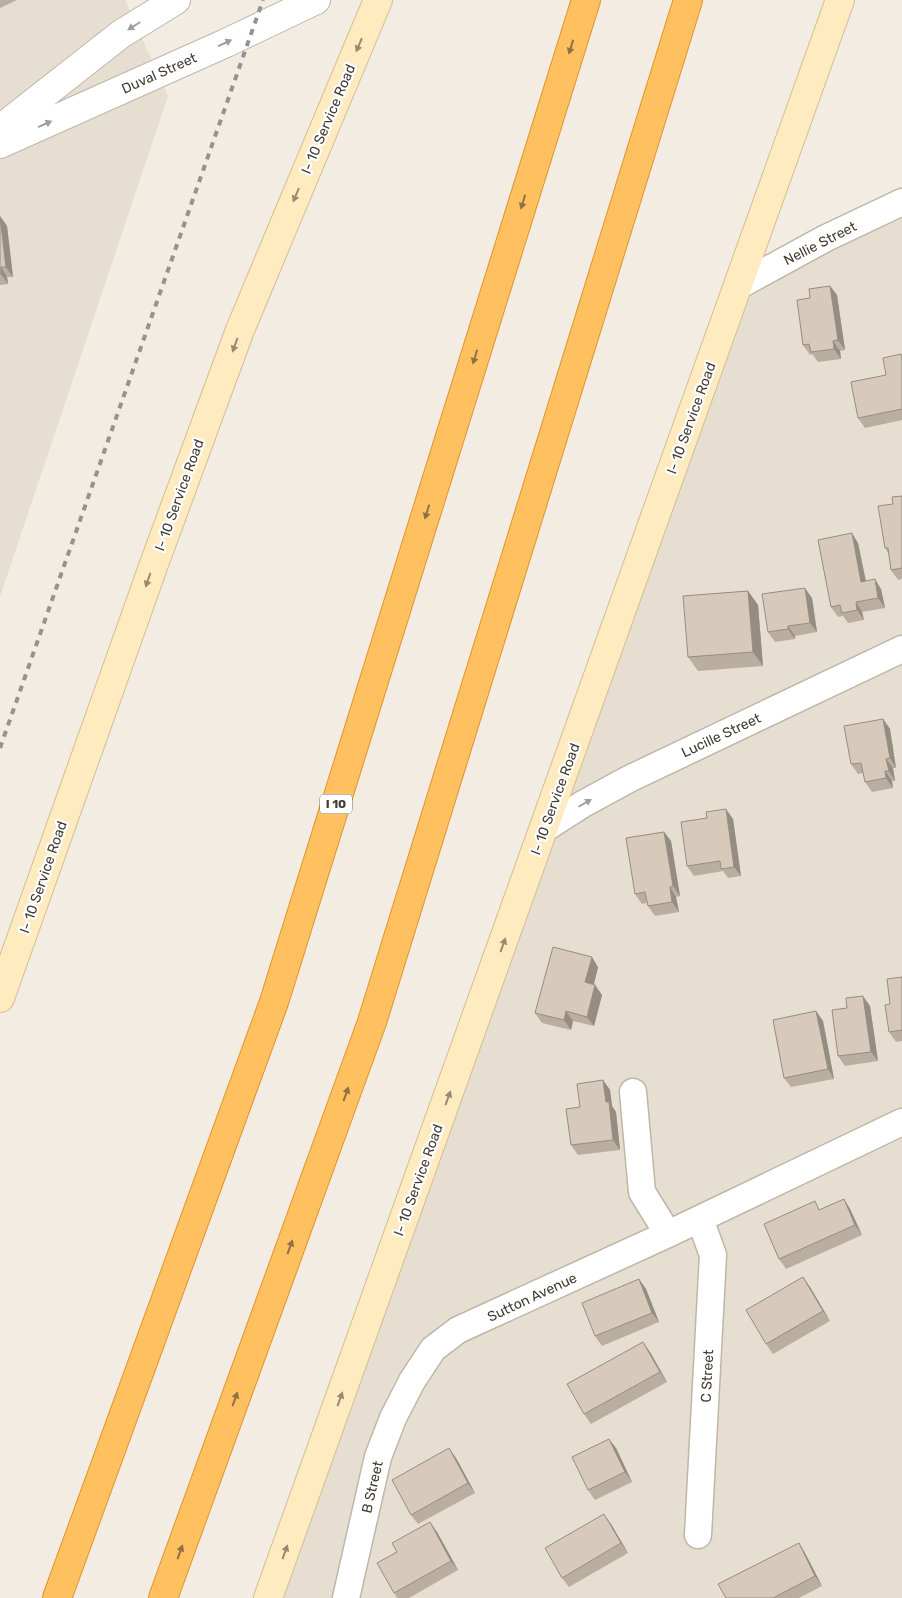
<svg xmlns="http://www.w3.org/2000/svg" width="902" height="1598" font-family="Rubik,sans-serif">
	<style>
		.residential { fill: #e6ded0 }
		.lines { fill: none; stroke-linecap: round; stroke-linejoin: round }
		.minor-casing { stroke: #c0b6a8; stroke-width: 29 }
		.tertiary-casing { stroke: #c0b6a8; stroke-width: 30 }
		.secondary-casing { stroke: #d3be90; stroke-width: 30 }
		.motorway-casing { stroke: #e2932c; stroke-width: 30 }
		.minor { stroke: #fff; stroke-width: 26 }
		.tertiary { stroke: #fff; stroke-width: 28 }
		.secondary { stroke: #ffebbf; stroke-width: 28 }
		.motorway { stroke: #ffc060; stroke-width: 28 }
		.rail { stroke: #939393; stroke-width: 4; stroke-dasharray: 6 6; stroke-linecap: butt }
		.wall { fill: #b9aea0 }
		.shaded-wall { fill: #968d82 }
		.building { fill: #d7caba; stroke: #968d82 }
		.oneway { fill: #a19e99 }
		.oneway2 { fill: #988b72 }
		.oneway3 { fill: #8e7145 }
		.labels { text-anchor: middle; stroke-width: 4.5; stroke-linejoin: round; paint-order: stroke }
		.shield { fill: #fff; stroke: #7b7670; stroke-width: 1 }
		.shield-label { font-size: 12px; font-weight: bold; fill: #433c33 }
		.street-label { font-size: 14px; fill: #433c33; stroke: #fff }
	</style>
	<rect width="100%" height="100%" fill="#f2ece2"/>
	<!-- residential -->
	<path class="residential" d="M0 0H125L168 96 0 597Z
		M902 206V1598H267L738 286Z"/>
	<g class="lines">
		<defs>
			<path id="minor" d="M738 286 826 238 902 202
				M544 829 583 804 629 779 902 649
				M633 1092 642 1192 668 1234
				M698 1535 713 1255 700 1219
				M346 1598 378 1457 393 1418 412 1381 433 1349 458 1330 668 1234 902 1122"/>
			<path id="tertiary" d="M0 129 121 34 176 0
				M0 144 226 43 316 0"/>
			<path id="secondary" d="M0 998 154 564 240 330 378 0
				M268 1598 840 0"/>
			<path id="motorway" d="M57 1598 274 1002 586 0
				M163 1598 372 1022 688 0"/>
		</defs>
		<!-- minor casing -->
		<use href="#minor" class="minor-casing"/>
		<!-- tertiary casing -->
		<use href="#tertiary" class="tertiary-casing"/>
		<!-- secondary casing -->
		<use href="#secondary" class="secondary-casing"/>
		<!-- motorway casing -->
		<use href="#motorway" class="motorway-casing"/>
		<!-- minor -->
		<use href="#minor" class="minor"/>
		<!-- tertiary -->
		<use href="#tertiary" class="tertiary"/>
		<!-- secondary -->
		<use href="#secondary" class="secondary"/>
		<!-- motorway -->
		<use href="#motorway" class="motorway"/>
		<!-- rail -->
		<path class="rail" d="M0 748 263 0"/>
	</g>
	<!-- wall -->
	<path class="wall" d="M0 0H17L0 8Z
		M0 216 7 226 13 277H7L8 284 0 285Z
		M830 286 837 295 845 350 840 351 841 359 818 362 812 354 810 355 803 345 810 298Z
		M901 354 902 355V420L865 428 858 418 886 375Z
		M902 496V579L898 580 891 570 889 555 885 548 893 504Z
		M858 543 866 581 881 589 885 608 862 612 864 620 848 623 843 616 838 617 831 607Z
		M748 591 758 605 763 666 698 671 688 657Z
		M812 598 817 632 795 636V639L775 642 768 632Z
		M883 719 890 729 896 768H893L895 781H892L893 788 872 792 865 782 863 773 858 774 851 764Z
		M733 819 741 876 728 878 723 871 694 876 687 866Z
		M664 832 671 841 680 896 676 897 679 912 655 916 648 906 647 903 642 904 635 894Z
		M598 967 594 985H595L602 995 594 1026 573 1021 571 1030 542 1023 535 1013Z
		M902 977V1041L896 1042 889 1032 890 1004Z
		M870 1006 878 1061 845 1066 838 1056 847 1008Z
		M816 1011 823 1021 834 1079 791 1087 784 1078Z
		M603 1080 610 1090 612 1106 616 1112 620 1150 578 1155 571 1145 580 1107Z
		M844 1199 850 1209 862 1235 786 1269 779 1259Z
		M803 1277 810 1287 830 1321 773 1354 766 1344Z
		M639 1279 646 1289 659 1322 602 1346 595 1336Z
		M650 1352 667 1382 591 1424 584 1414Z
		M616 1448 632 1482 595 1500 588 1490Z
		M456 1458 475 1493 418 1524 411 1515Z
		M611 1524 628 1553 569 1587 562 1578Z
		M437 1532 458 1570 409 1598H397L394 1593Z
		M799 1543 805 1553 822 1586 799 1598H726Z"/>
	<!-- shaded-wall -->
	<path class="shaded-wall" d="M0 216 7 226 13 277 6 267Z
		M1 267 7 277 8 284 1 274Z
		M830 286 837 295 845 350 838 340Z
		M833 341 840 351 841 359 834 349Z
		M852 533 858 543 868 592 861 582Z
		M875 579 881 589 885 608 878 598Z
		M805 588 812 598 817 632 810 623Z
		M748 591 758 605 763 666 753 652Z
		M856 602 862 612 864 620 857 610Z
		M788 626 795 636V639L788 629Z
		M883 719 890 729 896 768 890 758Z
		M886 759 893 768 895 781 889 771Z
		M885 771 892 781 893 788 886 778Z
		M726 809 733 819 741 876 734 867Z
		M664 832 671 841 680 896 673 886Z
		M670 887 676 897 679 912 672 902Z
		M592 957 598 967 592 992 585 982Z
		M595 985 602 995 594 1026 587 1017Z
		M863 996 870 1006 878 1061 871 1052Z
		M566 1011 573 1021 571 1030 564 1020Z
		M816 1011 823 1021 834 1079 828 1069Z
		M603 1080 610 1090 612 1106 616 1112 620 1150 613 1140 606 1102Z
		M844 1199 850 1209 862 1235 855 1225Z
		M803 1277 810 1287 830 1321 823 1311Z
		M639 1279 646 1289 659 1322 652 1313Z
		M643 1342 650 1352 667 1382 660 1372Z
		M609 1439 616 1448 632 1482 625 1472Z
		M449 1448 456 1458 475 1493 468 1483Z
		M604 1514 611 1524 628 1553 621 1543Z
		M430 1522 437 1532 458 1570 451 1561Z
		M799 1543 805 1553 822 1586 815 1576Z"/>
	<!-- building -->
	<path class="building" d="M0 217 6 267H1V274H0Z
		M830 286 838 340 833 341 834 349 811 352 809 344 803 345 797 300 810 298 809 289Z
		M901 354 902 358V409L858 418 851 382 886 375 883 358Z
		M902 496V568L891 570 888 548H885L878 506 893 504 892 497Z
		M852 533 861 582 875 579 878 598 856 602 857 610 842 613 840 605 831 607 818 540Z
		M805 588 810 623 788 626V629L768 632 762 594Z
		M748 591 753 652 688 657 683 596Z
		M883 719 890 758 886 759 889 771H885L886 778 865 782 861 763 851 764 844 726Z
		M726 809 734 867 721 869 720 861 687 866 681 822 707 818 706 812Z
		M664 832 673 886 670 887 672 902 648 906 645 892 635 894 626 838Z
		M553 947 592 957 585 982 595 985 587 1017 566 1011 564 1020 535 1013Z
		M902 977V1030L889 1032 885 1005 890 1004 887 979Z
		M863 996 871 1052 838 1056 832 1010 847 1008 846 998Z
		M816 1011 828 1069 784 1078 773 1020Z
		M603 1080 606 1102H609L613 1140 571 1145 566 1109 580 1107 577 1084Z
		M844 1199 855 1225 779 1259 764 1224 815 1201 819 1210Z
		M803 1277 823 1311 766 1344 746 1310Z
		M639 1279 652 1313 595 1336 582 1303Z
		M643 1342 660 1372 584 1414 567 1384Z
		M609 1439 625 1472 588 1490 572 1457Z
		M449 1448 468 1483 411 1515 392 1480Z
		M604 1514 621 1543 562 1578 545 1548Z
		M430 1522 451 1561 394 1593 377 1563 397 1552 392 1543Z
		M799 1543 815 1576 773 1598H726L718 1584Z"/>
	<!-- one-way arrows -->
	<defs><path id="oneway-solid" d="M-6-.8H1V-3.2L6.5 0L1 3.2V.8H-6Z" transform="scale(1.25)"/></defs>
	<g class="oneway">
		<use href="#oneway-solid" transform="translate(134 26) rotate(148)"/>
		<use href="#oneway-solid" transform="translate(225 43) rotate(-25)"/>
		<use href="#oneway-solid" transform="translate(45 124) rotate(-24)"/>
		<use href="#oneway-solid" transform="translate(585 803) rotate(-30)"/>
	</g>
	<g class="oneway2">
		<use href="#oneway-solid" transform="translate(359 45) rotate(113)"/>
		<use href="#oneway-solid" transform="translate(296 195) rotate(113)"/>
		<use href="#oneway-solid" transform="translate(235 345) rotate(110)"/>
		<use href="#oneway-solid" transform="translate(148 580) rotate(109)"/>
		<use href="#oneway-solid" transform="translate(503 945) rotate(-70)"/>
		<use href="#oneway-solid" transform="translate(448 1098) rotate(-70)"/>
		<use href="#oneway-solid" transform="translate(340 1399) rotate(-70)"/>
		<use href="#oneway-solid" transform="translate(285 1552) rotate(-70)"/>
	</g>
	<g class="oneway3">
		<use href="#oneway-solid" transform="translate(571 47) rotate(107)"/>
		<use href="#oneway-solid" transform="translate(523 202) rotate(107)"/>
		<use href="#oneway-solid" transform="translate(475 357) rotate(107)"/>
		<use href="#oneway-solid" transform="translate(427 512) rotate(107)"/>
		<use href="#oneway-solid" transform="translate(346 1094) rotate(-70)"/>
		<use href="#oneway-solid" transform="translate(290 1247) rotate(-70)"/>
		<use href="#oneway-solid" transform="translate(235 1399) rotate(-70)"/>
		<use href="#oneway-solid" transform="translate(180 1552) rotate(-70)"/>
	</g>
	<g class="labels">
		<!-- shield labels -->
		<rect class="shield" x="320" y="794.5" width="32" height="19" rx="4"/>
		<g class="shield-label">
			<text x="336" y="808">I 10</text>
		</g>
		<!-- street labels -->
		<g class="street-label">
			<text transform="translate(159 73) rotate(-24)" y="5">Duval Street</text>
			<text transform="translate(328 119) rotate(-67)" y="5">I- 10 Service Road</text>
			<text transform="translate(820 243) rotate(-27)" y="5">Nellie Street</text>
			<text transform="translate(691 418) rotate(-70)" y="5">I- 10 Service Road</text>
			<text transform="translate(179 495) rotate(-70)" y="5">I- 10 Service Road</text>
			<text transform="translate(721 735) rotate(-25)" y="5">Lucille Street</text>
			<text transform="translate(555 799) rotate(-70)" y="5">I- 10 Service Road</text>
			<text transform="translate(43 877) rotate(-71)" y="5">I- 10 Service Road</text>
			<text transform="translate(418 1180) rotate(-70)" y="5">I- 10 Service Road</text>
			<text transform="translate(532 1297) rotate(-25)" y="5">Sutton Avenue</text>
			<text transform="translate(707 1376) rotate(-87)" y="5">C Street</text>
			<text transform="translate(372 1487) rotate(-77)" y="5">B Street</text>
		</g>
	</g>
</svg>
